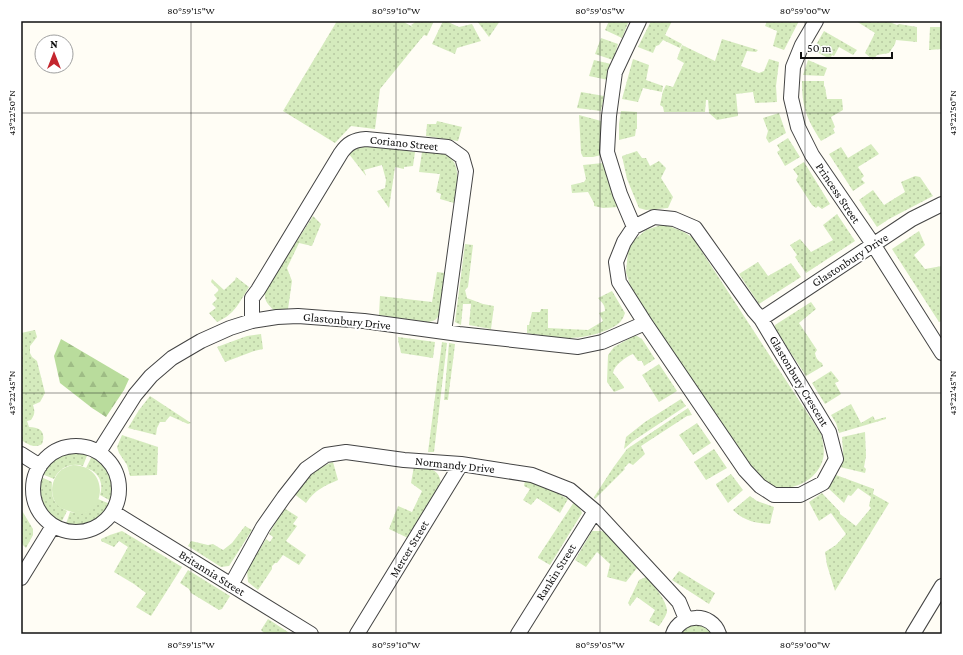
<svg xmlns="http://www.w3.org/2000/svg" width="963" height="655" font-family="'Crimson Pro',serif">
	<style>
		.grass { fill: url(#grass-dots) }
		.forest { fill: url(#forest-firs) }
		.garden { fill: #d5ebbd }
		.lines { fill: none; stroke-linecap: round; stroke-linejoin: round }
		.minor-casing { stroke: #444; stroke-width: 16 }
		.minor { stroke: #fff; stroke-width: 14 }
		.ticks { fill: none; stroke: #111; stroke-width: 1; stroke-opacity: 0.45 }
		.labels { text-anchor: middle; stroke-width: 4; stroke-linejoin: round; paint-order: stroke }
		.street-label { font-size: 12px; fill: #111; stroke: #fff }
		.neatline { fill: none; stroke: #111; stroke-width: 1.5 }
		.ticks-label { font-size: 10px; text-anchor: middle; fill: #111 }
	</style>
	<defs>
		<pattern id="grass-dots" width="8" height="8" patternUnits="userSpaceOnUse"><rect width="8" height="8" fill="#d5ebbd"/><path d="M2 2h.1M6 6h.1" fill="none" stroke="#b6c8a1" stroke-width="1.8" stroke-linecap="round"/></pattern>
		<pattern id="forest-firs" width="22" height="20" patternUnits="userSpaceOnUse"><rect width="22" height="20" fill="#b9dc9c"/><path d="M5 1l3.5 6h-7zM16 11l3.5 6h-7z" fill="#9ebc85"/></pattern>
	</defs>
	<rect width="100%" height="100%" fill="#fffdf5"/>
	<!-- grass -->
	<path class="grass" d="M337 21H402L413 27 411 25 417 21H434L427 36 424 35 380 89 375 129 351 126 335 143 283 111Z
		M443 21H446L459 27 472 24 481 41 457 48 455 54 432 44Z
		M477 21H500L489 37Z
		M609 21H624L628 23 622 38 605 30Z
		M651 21H672L665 35 682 44 680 48 663 40 659 45 656 46 653 53 638 47Z
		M767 21H799L784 50 773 46 777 31 765 26Z
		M856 21H887L897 25 899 24 917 27V42L896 40 895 44 889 53 877 55 873 60 865 53 875 33Z
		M930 27H942V49L929 50Z
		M824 31 857 50 853 55 839 47 834 56 832 55 830 59 813 50Z
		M601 38 618 44 613 60 595 54Z
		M722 39 758 50 756 52 747 51 741 66 759 73 764 71 769 59 779 62 776 86 777 102 755 103 753 92 736 94 738 116 717 120 709 113 708 100H706L705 112H664L663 107 660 105 663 91 666 85 673 87 684 63 677 59 682 45 715 61Z
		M633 59 649 65 646 80 663 86 662 92 643 88 638 102 622 99Z
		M594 60 611 64 608 80 589 76Z
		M808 60 827 68 824 76 803 75Z
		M802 81H824V86L825 87 827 99H842L843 110 831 117 835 127 833 129 835 133 821 141C807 119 802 108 802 81Z
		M581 92 604 96 601 111 577 108Z
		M621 111 637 112V129H636L635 136 619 140V124Z
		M779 113 786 133 769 143 766 138 768 131 763 118Z
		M579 115 601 121V155L593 157H583L581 153Z
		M437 121 462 127 458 141 426 136 427 124H436Z
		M788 138 800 157 785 166 777 152 780 150 777 145Z
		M871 144 879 154 858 167 864 176 861 179 865 183 853 191 829 154 841 147 848 158Z
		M365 145 415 152 413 166 404 167V169L395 167 389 208 377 191 385 188 386 180 382 165 364 170 366 176 349 154 354 148Z
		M637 151 642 158H646L650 166 659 161 666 168 661 178 673 197 668 208 646 210 639 208 627 179 622 156Z
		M422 152C429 152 438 152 444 154 464 162 456 187 454 203L440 199 441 194 436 192 440 174 419 172Z
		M804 162 830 204 822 209 818 206 816 208 812 205 796 180 798 176 793 169Z
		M603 163 619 207 603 208 594 206V203L588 192 572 193 571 185 584 182 586 179 583 165Z
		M915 176 920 177 933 196 889 219 877 227 859 200 873 190 884 205 905 192 901 182Z
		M837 214 855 241 806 273 795 257 797 255 790 245 800 239 811 252 833 240 823 225Z
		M313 216 321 224 312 246 299 243 287 268 292 281 288 309 274 310C267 304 264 300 265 291Z
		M664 224 684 232 693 238 821 434C823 442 825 451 823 459 818 478 798 489 780 488 776 488 773 488 770 487 760 483 753 471 746 463L631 289 626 272 628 251 634 240 646 230Z
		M919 231 925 245 914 255 925 269 942 266V321L939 322 892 249Z
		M465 244 473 245 468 287 465 290 467 298 483 304 494 306 491 329 469 325 471 304H463L461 325 455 322Z
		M758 262 768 276 791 263 801 277 759 304 739 274Z
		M437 272 445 273C444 283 444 311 437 318 435 321 432 321 428 322L379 315 380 296 432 302Z
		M236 277 249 287C239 303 235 314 217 322L209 313 216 308 212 304 217 299 214 295 219 290 211 282 212 279 224 290 235 280Z
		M612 291 625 313C622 323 616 326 607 330 578 342 557 338 527 333V325H529L532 312H540L541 309H548V328L588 330 603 321 599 313 605 311C605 304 602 303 598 298Z
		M811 302 816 309 799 323 817 350 815 353C816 358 817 360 822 363L823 366 806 376 775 329V325Z
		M35 330 37 337 30 346V353L32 357 37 361 45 393 40 402 33 405C35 412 35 414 31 420L27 421 29 427C41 427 46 433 42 444 34 449 28 444 21 440V433L22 432 21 431V333Z
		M261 334 263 349 254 351 225 362 217 347 247 336Z
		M634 336H637L642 339 655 359 644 366 642 361H638L633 354C626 357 614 365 613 373L616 376 624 387V388L614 392 607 382 608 355 614 347Z
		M398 337 435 342 433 358 401 353C400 347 398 343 398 337Z
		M442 342 447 343 434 452H428Z
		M449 343 455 344C453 363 450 381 448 400H444Z
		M659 364 677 391 659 402 642 375Z
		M831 371 839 381 835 383 841 394 825 404 812 383Z
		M150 396 191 423 188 424 170 416 165 422H160L157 428 156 435 128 428 139 410Z
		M681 399 686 406 633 441 624 449 626 437 645 422Z
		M851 404 861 423 873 416 875 420 886 417V419L839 433 836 423 831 415Z
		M688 408 692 415 687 416 641 446 645 454 633 465 629 463 624 468 625 469 595 499 594 497 613 468 627 449Z
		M697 423 711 443 693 455 679 435Z
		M865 432 866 456 864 467 866 469 865 473 840 467 843 452 842 437Z
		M122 435 158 447 157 475 130 476 127 465 119 453 117 447Z
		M714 449 727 468 706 480 694 462Z
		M70 452 88 453 83 466C71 462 59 468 54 479L42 474C48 461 57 456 70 452Z
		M92 456C108 465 118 482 111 501L100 495C104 483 99 472 86 468Z
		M333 462 338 480C324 486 315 490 306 503L293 493C306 477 314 469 333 462Z
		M414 466C428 468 441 468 441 486L408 538 389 529 398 506 412 512 422 491 411 483Z
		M731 474 743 490 728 503 716 485V484Z
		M836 475 874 489 873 494 889 503 835 591 827 565 825 552 836 545 846 534 831 513 819 521 809 502 822 493 840 512V514L856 526 871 508 869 506 871 497 858 488 851 496 848 495 844 503 828 488Z
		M41 477 52 482C51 498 53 504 67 511L61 523C43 511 36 499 41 477Z
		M525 480 543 485 568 499 560 513 537 498 531 505 523 500 530 489 524 486Z
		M750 496 757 501 774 507 770 524C755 523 744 521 733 510Z
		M98 499 110 504C102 523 83 528 66 524L70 512C86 515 90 513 98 499Z
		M574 502 579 506 582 513 550 565 538 558V557Z
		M284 508 298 517 293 524 297 526 286 541 306 555 299 565 283 555 277 563H275L272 566V569L258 590 248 582 247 570 266 539 270 542 273 537 269 534Z
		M21 509 33 529V535L26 548 21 543Z
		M245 526 252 530 229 566 221 567 188 546 191 541 208 545 213 544 223 550 232 543Z
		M122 531 182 567 151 616 136 607 146 593 134 584 114 572 128 547 119 541 114 547 101 541V539L110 535Z
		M592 531H601L607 533 637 568 626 582 607 577 610 564 597 552 586 567 575 560Z
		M188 570 230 596 222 609 219 610 191 593 189 589 180 583Z
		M679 571 715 593 709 604 672 580Z
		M646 577C653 584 668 602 667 612 666 616 662 622 659 626L649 621 655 610 637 597 630 606 628 603 639 580Z
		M268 619 291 634H265L261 630Z
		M701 621 715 634H678L680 630Z"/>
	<!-- forest -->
	<path class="forest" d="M61 339 129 379 124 390 106 417 92 408 60 383 54 356Z"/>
	<!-- garden -->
	<path class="garden" d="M73 465C109 466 106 511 81 514 77 514 73 512 69 511 65 510 61 508 58 506 49 496 51 481 59 472 63 468 68 466 73 465Z"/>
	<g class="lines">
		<defs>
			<path id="minor" d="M816 21 802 45 793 67 791 98 798 127 812 155 873 244 942 353
				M654 217 674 219 695 228 754 311 761 319 829 432 836 459 823 483 800 495H774L760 486 745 470 645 323 619 282 616 262 624 242 634 227Z
				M634 227 620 194 607 152 609 116 615 72 639 21
				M761 319 912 219 942 204
				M252 321V298L258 290 341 153C348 143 354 140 366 139L448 147 462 157 466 171 444 332
				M33 489a43 43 0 1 1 86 0a43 43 0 1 1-86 0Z
				M99 452 135 395 151 376 172 358 201 341 230 328 252 321 277 317 298 316 364 321 459 334 578 347 602 342 645 323
				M21 454 40 466
				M113 512 311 634
				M21 578 53 526
				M231 585 263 527 284 497 306 469 326 455 346 452 404 460 461 464 532 475 570 490 595 511 669 591 679 602 686 619
				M357 634 461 464
				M518 634 595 511
				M673 634C680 613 712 612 719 634
				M913 634 942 586"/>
		</defs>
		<!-- minor casing -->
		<use href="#minor" class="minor-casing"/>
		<!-- minor -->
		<use href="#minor" class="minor"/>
	</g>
	<!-- ticks -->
	<path class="ticks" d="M191 21V634M396 21V634M600 21V634M805 21V634M21 113H942M21 393H942"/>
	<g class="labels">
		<!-- street labels -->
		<g class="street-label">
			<text transform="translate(404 143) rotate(6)" y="4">Coriano Street</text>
			<text transform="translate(838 193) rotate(56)" y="4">Princess Street</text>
			<text transform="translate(850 260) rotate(-33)" y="4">Glastonbury Drive</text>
			<text transform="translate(347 321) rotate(6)" y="4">Glastonbury Drive</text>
			<text transform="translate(799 381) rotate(59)" y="4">Glastonbury Crescent</text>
			<text transform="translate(455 465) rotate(6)" y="4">Normandy Drive</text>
			<text transform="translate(409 549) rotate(-59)" y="4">Mercer Street</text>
			<text transform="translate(556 572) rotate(-58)" y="4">Rankin Street</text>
			<text transform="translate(212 573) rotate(32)" y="4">Britannia Street</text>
		</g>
	</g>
	<!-- border -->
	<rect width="963" height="655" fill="none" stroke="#ffffff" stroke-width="44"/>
	<!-- north arrow -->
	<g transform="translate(54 54)"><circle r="19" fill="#ffffff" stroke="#a0a0a0"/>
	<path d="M0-3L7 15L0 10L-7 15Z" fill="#c4262e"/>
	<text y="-6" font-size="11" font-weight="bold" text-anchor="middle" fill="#111111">N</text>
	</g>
	<!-- scale -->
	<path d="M801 52v6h91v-6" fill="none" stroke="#111111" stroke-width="2"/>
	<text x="807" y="52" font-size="12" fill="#111111" stroke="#ffffff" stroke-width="3" paint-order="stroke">50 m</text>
	<rect x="22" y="22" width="919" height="611" class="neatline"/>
	<g class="ticks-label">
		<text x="191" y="14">80°59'15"W</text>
		<text x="396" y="14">80°59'10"W</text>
		<text x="600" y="14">80°59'05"W</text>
		<text x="805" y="14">80°59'00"W</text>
		<text transform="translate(11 113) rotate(-90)" y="4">43°22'50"N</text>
		<text transform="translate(952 113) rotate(-90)" y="4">43°22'50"N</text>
		<text transform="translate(11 393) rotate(-90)" y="4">43°22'45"N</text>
		<text transform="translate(952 393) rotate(-90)" y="4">43°22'45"N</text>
		<text x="191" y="648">80°59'15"W</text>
		<text x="396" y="648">80°59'10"W</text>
		<text x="600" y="648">80°59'05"W</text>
		<text x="805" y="648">80°59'00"W</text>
	</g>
</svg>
